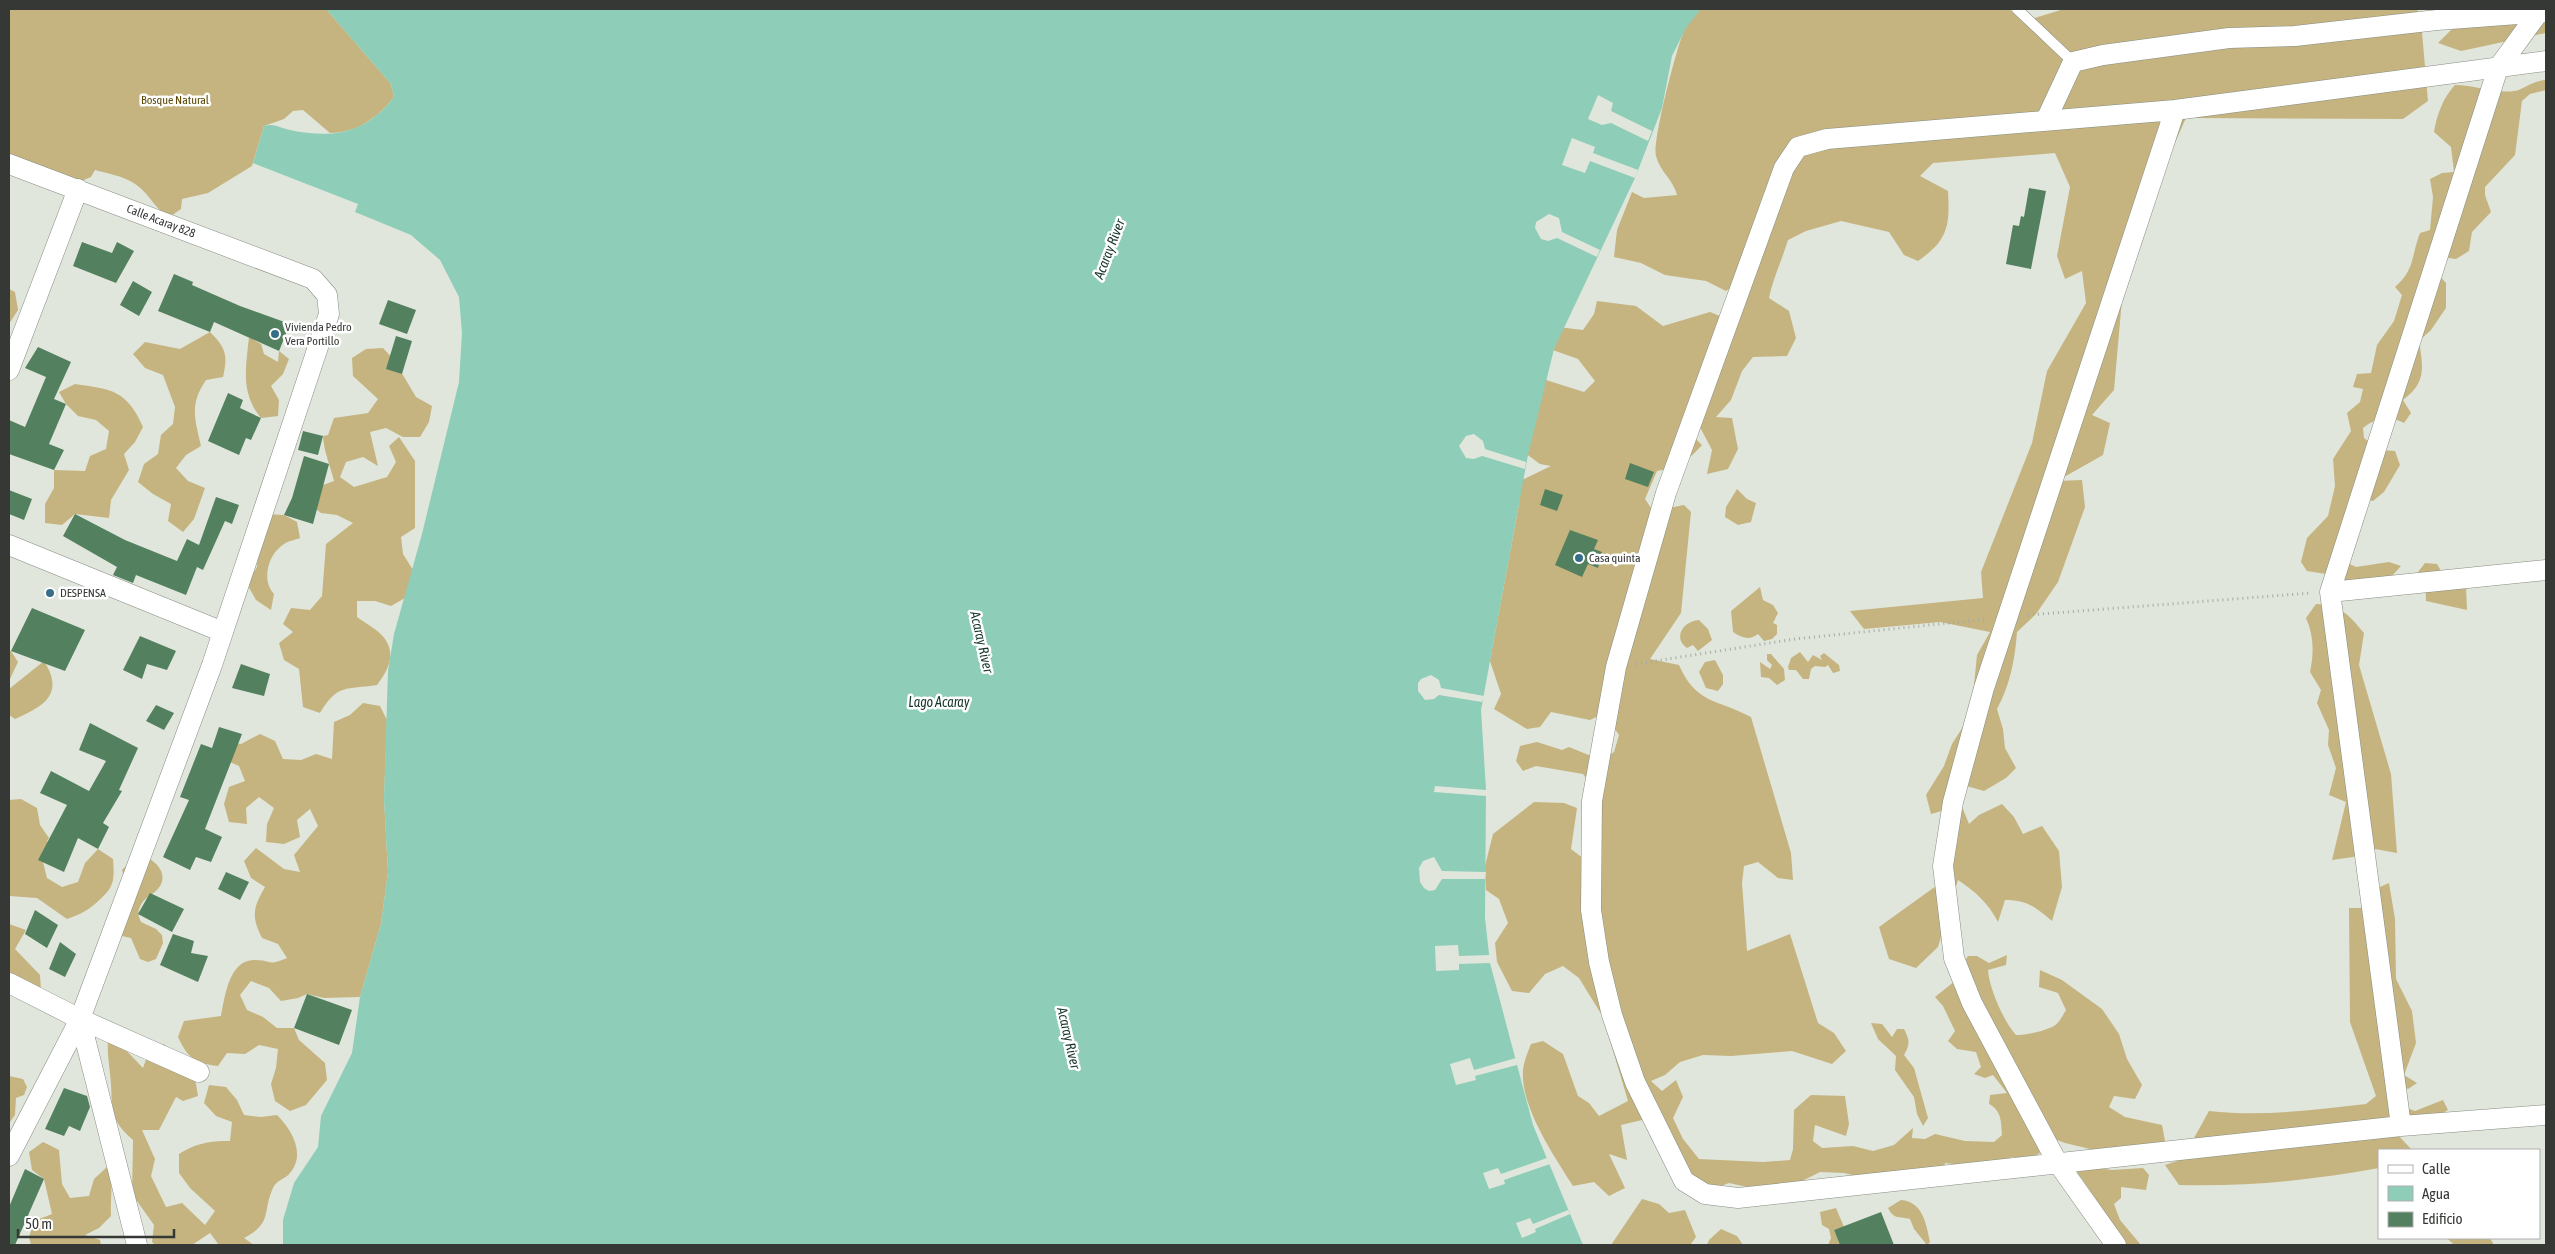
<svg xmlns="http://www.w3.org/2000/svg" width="2555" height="1254" font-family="'Asap Condensed',sans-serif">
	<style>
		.forest { fill: #c5b47f }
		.water { fill: #8ecdb7 }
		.pier { fill: #e0e6dc }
		.building { fill: #53805e }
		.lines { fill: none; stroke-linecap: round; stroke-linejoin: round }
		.service-casing { stroke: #868c82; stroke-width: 11 }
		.minor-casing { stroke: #868c82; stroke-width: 21 }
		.path { stroke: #a5aaa3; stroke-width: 3; stroke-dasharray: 1 4; stroke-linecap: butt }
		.service { stroke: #fff; stroke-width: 10 }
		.minor { stroke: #fff; stroke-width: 20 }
		.poi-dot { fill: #366e88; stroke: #fff; stroke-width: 2 }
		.labels { text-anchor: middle; stroke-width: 5; stroke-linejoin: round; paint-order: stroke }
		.park-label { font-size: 12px; fill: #5b4905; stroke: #fff }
		.street-label { font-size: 12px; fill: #353834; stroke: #fff }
		.poi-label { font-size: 12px; fill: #353834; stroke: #fff; text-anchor: start }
		.water-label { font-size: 14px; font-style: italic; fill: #15342a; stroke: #fff }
	</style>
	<rect width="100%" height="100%" fill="#e0e6dc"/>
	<!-- forest -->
	<path class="forest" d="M9 9H326L391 84 394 97C378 118 356 133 330 133L303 110 293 111 284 119 264 126 252 166 208 193 182 199 181 209 168 218C154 207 147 190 132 182 122 176 106 173 95 170L91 177 79 182 9 156Z
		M1701 9H2009L2025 21 2064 9H2417L2421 21 2428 101 2403 119 2186 118 2166 163 2149 221 2123 288 2114 390 2092 415 2110 423 2103 455 2057 481 2082 480 2085 507 2058 582 2036 614 2017 632C2015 660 2010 685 1997 709L2003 729 2005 748 2016 768 2006 778 1984 791 1952 782 1969 824 1979 815 2002 804 2014 817 2023 834 2042 826 2059 851 2062 887 2052 921C2036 907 2027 900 2005 900L1998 922C1988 903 1976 892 1958 880L1938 947 1916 968 1889 959 1879 927 1943 881 1956 807 1931 814 1926 795 1944 766 1952 744 1971 714 1977 655 1990 632 1940 622 1864 629 1850 611 1983 598 1981 572 2032 443 2047 371 2086 303 2082 271 2065 279 2057 256 2070 187 2055 153 1933 163 1920 176 1948 191C1950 226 1948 240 1918 261L1904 255 1889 232 1841 221 1806 231 1788 240C1782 260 1773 278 1769 298L1789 311 1796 338 1787 356 1753 357 1742 371 1731 400 1716 417 1732 418 1738 449 1728 469 1707 474 1712 450 1701 429 1690 433 1702 445C1688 461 1678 467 1657 471L1645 499 1653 511 1684 505 1691 512 1681 613 1650 659 1679 665C1696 704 1717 699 1751 717L1791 853 1793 880 1778 878 1758 862 1744 866 1742 883 1747 951 1790 934 1818 1023 1834 1033 1846 1051 1832 1064 1792 1051 1731 1056 1703 1055 1680 1062 1665 1075 1651 1081 1662 1091 1676 1080 1683 1097 1673 1118 1683 1139 1699 1159 1763 1162 1790 1160 1793 1149 1794 1110 1811 1095 1845 1096 1849 1124 1846 1136 1815 1125 1813 1141 1822 1148 1853 1146 1873 1151 1894 1145 1913 1128 1912 1138 1925 1139 1935 1134 1965 1141 1994 1142 2002 1135C2001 1122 2002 1111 1989 1104L1990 1095 2007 1093 1993 1075 1985 1078 1974 1074 1981 1067 1976 1052 1957 1049 1948 1041 1955 1031 1943 1006 1935 997 1955 981 1969 1019 1981 1024 1984 1019 1976 985 1968 970 1966 959 1968 956H1977L1989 963 2007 955 2006 965 1988 970C1989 988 2004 1022 2016 1035 2026 1035 2045 1031 2054 1026 2059 1023 2063 1015 2066 1010L2058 993 2039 987 2040 970 2062 980 2102 1009 2119 1034 2127 1059 2142 1085 2135 1099 2114 1096 2109 1107 2125 1117 2162 1125 2166 1146 2111 1154 2065 1143 2031 1130 2040 1153 2030 1159 2011 1157 1998 1174 1978 1167 1945 1163 1944 1168 1878 1181 1844 1173 1820 1172 1800 1182 1752 1188 1729 1183 1710 1190 1691 1186 1658 1132 1642 1120 1621 1125 1627 1160 1609 1154 1625 1188 1609 1196 1594 1182 1573 1186C1554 1156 1520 1106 1523 1070 1524 1061 1528 1052 1531 1044L1543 1041 1563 1054 1578 1096 1589 1103 1599 1116 1628 1101 1603 1017 1579 978 1563 966 1545 974 1529 993 1512 991 1497 962 1495 943 1508 923 1499 899 1486 890 1485 866 1493 834 1534 802 1564 803 1577 808 1571 849 1584 859 1596 790 1583 774 1536 766 1523 771 1516 761 1520 746 1537 742 1562 750 1569 747 1601 760 1614 752 1619 735 1604 713 1590 720 1551 712 1540 727 1527 729 1494 709 1501 694 1490 661 1519 504 1520 481 1551 466 1540 464 1521 450 1546 380 1584 392 1595 381 1578 359 1547 348 1558 327 1583 330 1594 314 1597 301 1636 306 1663 326 1710 312 1732 321 1745 306 1744 279 1726 291 1706 281 1665 275 1641 263 1614 257 1617 230 1632 192 1644 198 1677 195C1673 179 1660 172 1656 156 1652 141 1678 41 1686 26 1690 20 1696 14 1701 9Z
		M2546 9V33L2461 51 2438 43 2468 13Z
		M2546 80V90L2530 94 2522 101 2515 155 2485 187V195L2491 212 2472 232 2469 251 2456 259 2441 257 2432 268 2446 283V308L2431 330 2419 341C2423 367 2427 382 2403 400L2411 413 2404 423C2390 415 2376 417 2363 428L2364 438 2380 450 2395 451 2400 465 2384 492 2373 501 2360 498 2341 560 2356 567 2389 562 2401 566 2381 588 2353 598 2326 574 2307 571 2301 562 2307 538 2328 516 2335 486 2333 459 2351 431 2347 413 2360 402 2363 389 2353 387 2357 374 2371 373 2377 345 2394 321 2402 295 2395 287C2415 270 2411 256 2420 233L2430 230 2433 197 2430 179 2442 173 2454 172 2451 147 2434 132C2437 114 2443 98 2455 85 2475 85 2494 94 2514 91 2524 90 2530 81 2546 80Z
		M9 289 15 292 18 310 9 324Z
		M210 332C226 348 228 355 223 377L206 380C189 405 195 419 201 446L186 455 176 468 188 481 205 488 194 519 183 532 168 521 171 504 153 494 138 482 144 464 158 454 161 435 173 424 175 407 163 375 145 368 133 354 145 342 180 349Z
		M249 337 261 344 264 354 278 362 279 351 289 359 283 374 271 386 279 400 278 416 261 418C240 393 246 367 249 337Z
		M383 348 394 360 416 397 432 406 429 422 420 437H403L386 428 370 432 378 466 363 457 346 462 340 477 354 487 387 477 396 462 389 446 399 437 415 461V528L401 537 403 554 413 570 405 598 391 606 375 601H357V617C365 623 380 631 385 639 396 655 388 671 377 685 346 690 338 683 320 713L303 707 299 669 284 660 279 643 293 632 283 624 291 608 310 610 322 596 326 544 353 523 337 515 321 513 307 502 323 485 334 481C330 464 324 453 323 436L328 435 334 418 368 413 378 399 353 376 352 358 366 349Z
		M75 384C111 389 127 390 143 427L135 442 124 454 129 470 111 500 109 518 75 514 62 525 45 523V504L54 488V470L85 471 90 456 106 449 109 431 96 420 78 416 66 404 59 392Z
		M1737 489 1747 499 1756 503 1751 522 1738 525 1725 517 1726 507Z
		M267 514 284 515 297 522 300 538C295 540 288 541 284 544 268 554 261 580 274 594L271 610 256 600 247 584 257 567 259 531Z
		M2425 563 2437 564 2441 571 2436 580 2466 586 2467 610 2426 601 2425 578 2418 572Z
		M1760 587 1763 600 1773 605 1778 613 1773 623 1777 625V634L1772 639 1764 641 1758 634C1749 641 1742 638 1733 632L1731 611Z
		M2316 604C2341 605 2349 615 2364 633L2359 665 2391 774 2397 853 2375 849 2353 857 2332 860 2346 802 2329 795 2336 768 2328 745 2329 730 2317 703 2321 690 2310 672C2314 653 2314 636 2306 618Z
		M1699 620 1708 629 1712 640 1698 651 1693 645 1687 648C1672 637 1684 621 1699 620Z
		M9 651H11L18 662 9 681Z
		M1800 652 1808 662 1813 655 1822 660 1820 656 1824 653 1839 665 1840 671 1833 673 1828 665 1825 667 1815 666 1811 669 1809 679H1803L1796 670H1789L1788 667 1791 658Z
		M1767 654H1771L1784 669 1785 680 1777 685 1769 678 1761 677 1760 662 1770 669 1772 665 1767 660Z
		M1715 660 1723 675V684L1718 691 1706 688 1699 672 1705 662Z
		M44 661C65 694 44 706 15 719L9 715V689Z
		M363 703 380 706 387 720 384 799 388 872 381 924 360 997 324 998 307 994 298 998 281 1001 269 988 251 981 240 995 247 1010 263 1017 277 1028H294L299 1040 325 1063 327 1080 306 1105 290 1111 275 1101 271 1084 276 1068 278 1049 259 1045 245 1054 227 1053 218 1066C194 1063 188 1058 178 1037L184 1021 221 1016C225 997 229 958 256 960 274 961 267 966 287 958L278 944 262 938C251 916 253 908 265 887L251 878 244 861 256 848 284 869 300 872 294 855 318 826 310 809 297 820 300 837 284 844 266 842 267 824 274 808 259 797 246 808 247 824 229 822 224 804 229 787 245 781 239 766 223 759 224 742 241 744 260 734 275 741 283 759 301 760 316 754 332 759 334 722 350 715Z
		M21 799 37 808 40 825 49 838 47 841 52 846 43 862 47 878 62 887 78 882 85 863 98 849 113 859C115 884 113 888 95 904 85 912 79 915 67 919L37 898 9 896V800Z
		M144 856C158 862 170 876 157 890 151 896 143 898 140 907 137 913 139 917 141 922L156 929 162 935 163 943 156 959 148 962 140 959 131 938 122 936 117 928 127 888 122 870 128 864Z
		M2389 883 2395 919 2396 979 2412 1011 2416 1043 2404 1075 2417 1083 2408 1089 2398 1083 2401 1106 2415 1111 2443 1100 2448 1110 2436 1117 2396 1133 2412 1150H2379V1168C2314 1180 2245 1187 2179 1185L2165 1165 2201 1153 2194 1138 2209 1111C2262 1117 2313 1110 2366 1104L2376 1096 2350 1022 2349 908H2362L2371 891Z
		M9 924 26 930 15 949 40 975 41 990 9 972Z
		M1871 1023 1882 1024 1892 1037 1897 1029H1904C1910 1041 1910 1044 1904 1055L1914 1068 1928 1118 1923 1126 1917 1114 1914 1097 1895 1070 1896 1056 1878 1039Z
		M108 1040 120 1044 143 1068 149 1051 164 1044 195 1078 198 1096 183 1101 176 1097 159 1130H142L155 1159 151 1176 166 1207 182 1203 205 1225 215 1211 190 1188 179 1173V1154C197 1143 209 1141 230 1141L232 1122 216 1116 204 1103 209 1085 226 1087 237 1100 244 1115 261 1117 277 1115C292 1130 306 1154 290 1173 286 1179 277 1179 273 1188 262 1212 273 1223 244 1238L254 1245H219L210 1233 192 1245H155L152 1242 154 1225 132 1194 133 1140C106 1117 114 1105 110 1074 109 1062 107 1052 108 1040Z
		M9 1076 23 1079 27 1087 24 1095 16 1098 15 1115 10 1122Z
		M43 1142 59 1150 62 1184 70 1198 89 1196 94 1179 108 1166C114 1185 110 1197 111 1216L99 1228 85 1235 100 1240 101 1245H31L29 1237 34 1221 52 1214 44 1179 32 1170 29 1152Z
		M2092 1167 2112 1170 2143 1168 2149 1175 2146 1190 2121 1187V1198L2114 1204 2120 1220 2141 1245H2125L2097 1213 2096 1199 2077 1172Z
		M1642 1199 1659 1204 1669 1213 1685 1210 1696 1237 1690 1245H1611Z
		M1901 1200C1923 1202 1926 1223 1930 1242L1927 1245 1914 1229 1910 1219C1899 1216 1894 1220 1888 1208Z
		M1836 1208 1844 1227 1834 1230 1840 1245H1828L1831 1238 1829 1229 1822 1225 1820 1212Z
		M1721 1229 1737 1236 1743 1245H1707L1709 1240Z
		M2447 1238H2490L2494 1245H2454Z"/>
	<!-- water -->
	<path class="water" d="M326 9H1701L1686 28 1672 56 1662 108 1635 178 1554 349 1528 455 1481 710 1486 790 1485 918 1490 963 1533 1125 1583 1245H283V1220L294 1183 318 1147 321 1116 352 1053 360 997 381 924 388 872 384 799 388 671 394 634 422 534 459 382 462 333 459 297 440 260 411 235 355 212 358 204 253 163 264 126C274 123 280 128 290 130 332 139 366 134 394 97L391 84Z"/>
	<!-- pier -->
	<path class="pier" d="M1598 95 1613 103 1611 111 1652 131 1648 141 1611 123 1602 125 1588 119Z
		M1572 138 1595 147 1593 153 1638 170 1635 178 1590 161 1585 173 1562 165Z
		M1549 214 1559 218 1562 232 1600 250 1597 257 1557 238 1548 241 1541 239 1535 228 1536 222Z
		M1474 434 1483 441 1485 449 1526 462 1525 469 1482 456 1474 459 1466 458 1459 446 1466 436Z
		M1431 675 1439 680 1441 688 1484 696 1482 702 1439 695 1434 699 1425 700 1418 691V683L1421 679Z
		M1435 786 1486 790V796L1434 792Z
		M1434 857 1442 871 1486 872 1485 879H1442L1435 890 1429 891 1424 888 1420 882 1419 868 1423 861Z
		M1458 945 1459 956 1490 955V963L1459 964V970L1436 971 1435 946Z
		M1470 1058 1474 1070 1516 1058 1517 1065 1475 1076 1476 1080 1456 1085 1450 1064Z
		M1547 1158 1550 1164 1504 1180 1505 1184 1489 1189 1483 1173 1498 1168 1501 1174Z
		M1568 1210 1570 1214 1535 1229 1536 1232 1522 1238 1516 1223 1530 1218 1533 1224Z"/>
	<!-- building -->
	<path class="building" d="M2029 188 2046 191 2031 269 2006 264 2013 225 2019 226 2021 216 2024 217Z
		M82 242 112 253 117 242 134 251 116 283 73 266Z
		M174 274 193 282 192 285 240 306 290 324 279 351 214 322 210 332 158 311Z
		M133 281 152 292 139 316 120 305Z
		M388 300 416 310 407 334 379 324Z
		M396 336 412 341 402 374 386 369Z
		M38 347 71 362 54 399 66 404 49 444 64 450 54 470 9 454V420L25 427 46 377 25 368Z
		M228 393 243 400 240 408 261 418 251 440 246 438 239 455 208 441Z
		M303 431 323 436 318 455 298 450Z
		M304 456 329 464 313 524 284 515 292 498Z
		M1630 463 1654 472 1648 487 1625 479Z
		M1545 489 1563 495 1557 511 1540 505Z
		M9 490 32 499 24 520 9 514Z
		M216 497 239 505 232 524 225 521 203 570 197 567 186 595 136 575 133 583 113 575 117 567 63 536 75 514 125 540 177 561 187 539 199 545Z
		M1570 530 1598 540 1594 549 1602 552 1598 568 1588 564 1582 577 1555 565Z
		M32 608 85 630 65 671 11 651Z
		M140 636 176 651 167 670 147 664 142 679 123 670Z
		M241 664 270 674 264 696 232 688Z
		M156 705 174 713 164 730 146 721Z
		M90 723 138 748 119 790 122 791 103 823 109 827 98 849 78 838 64 872 38 860 67 805 40 793 51 771 89 791 106 761 79 750Z
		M219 727 242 734 205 829 222 837 211 862 196 857 190 870 163 857 189 800 180 797 201 744 212 748Z
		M226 872 249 882 240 900 218 889Z
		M150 893 184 909 172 932 138 914Z
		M35 910 58 925 47 948 25 934Z
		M173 934 194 941 191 953 208 956 198 982 160 965Z
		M60 942 76 954 65 977 49 969Z
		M307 994 352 1010 339 1045 294 1028Z
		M64 1088 87 1096 90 1107 80 1131 69 1126 64 1136 45 1129Z
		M25 1169 44 1179 15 1245H9V1207Z
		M1881 1212 1894 1245H1840L1834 1230Z"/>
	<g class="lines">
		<defs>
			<path id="service" d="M2017 9 2073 62"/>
			<path id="minor" d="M2546 61 2175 110 1827 139 1798 147 1784 168 1666 493 1616 667 1592 801 1591 910 1599 962 1612 1015 1635 1082 1684 1181 1705 1194 1738 1198 2401 1126 2546 1115
				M2046 120 2073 62 2103 55 2229 38 2295 36 2437 20 2546 12
				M9 164 313 279 327 295 329 314 212 665 80 1019 9 1156
				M9 370 78 189
				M9 545 223 632
				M2330 592 2546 570
				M9 983 80 1019 199 1072
				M80 1019 137 1245
				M2401 1126 2330 592 2498 68 2539 12
				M2116 1245 2057 1162 1972 1003 1954 958 1943 866 1953 802 1984 688 2175 110"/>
		</defs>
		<!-- service casing -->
		<use href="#service" class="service-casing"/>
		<!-- minor casing -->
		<use href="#minor" class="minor-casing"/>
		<!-- path -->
		<path class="path" d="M2028 615 2311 593
			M1636 664 1795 639 1987 619"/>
		<!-- service -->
		<use href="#service" class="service"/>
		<!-- minor -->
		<use href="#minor" class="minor"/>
	</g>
	<!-- markers -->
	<g class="poi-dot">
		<circle cx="275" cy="334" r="5"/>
		<circle cx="1579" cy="558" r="5"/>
		<circle cx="50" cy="593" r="5"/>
	</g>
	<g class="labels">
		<!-- park labels -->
		<g class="park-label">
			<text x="175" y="104">Bosque Natural</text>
		</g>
		<!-- street labels -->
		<g class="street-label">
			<text transform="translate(161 221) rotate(21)" y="4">Calle Acaray 828</text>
		</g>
		<!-- poi labels -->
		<g class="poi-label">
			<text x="285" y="331">Vivienda Pedro<tspan x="285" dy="14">Vera Portillo</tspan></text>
			<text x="1589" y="562">Casa quinta</text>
			<text x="60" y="597">DESPENSA</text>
		</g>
		<!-- water labels -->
		<g class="water-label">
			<text transform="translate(1109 249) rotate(-69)" y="5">Acaray River</text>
			<text transform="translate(982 642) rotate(77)" y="5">Acaray River</text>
			<text x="939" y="707">Lago Acaray</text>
			<text transform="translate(1069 1038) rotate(77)" y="5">Acaray River</text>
		</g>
	</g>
	<!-- border -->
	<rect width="2555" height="1254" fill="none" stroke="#353834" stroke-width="20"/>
	<!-- legend -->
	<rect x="2378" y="1149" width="162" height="90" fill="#ffffff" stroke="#aeafae"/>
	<rect x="2388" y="1165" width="25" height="8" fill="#ffffff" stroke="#aeafae"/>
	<text x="2422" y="1174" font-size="15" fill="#353834">Calle</text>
	<rect x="2388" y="1186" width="25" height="15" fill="#8ecdb7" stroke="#aeafae"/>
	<text x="2422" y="1199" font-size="15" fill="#353834">Agua</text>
	<rect x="2388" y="1212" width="25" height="15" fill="#53805e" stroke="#aeafae"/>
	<text x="2422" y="1224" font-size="15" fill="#353834">Edificio</text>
	<!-- scale -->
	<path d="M18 1229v8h156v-8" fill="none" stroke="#353834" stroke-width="2.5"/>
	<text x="25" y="1229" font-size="15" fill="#353834" stroke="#ffffff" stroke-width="4" paint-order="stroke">50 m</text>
</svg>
